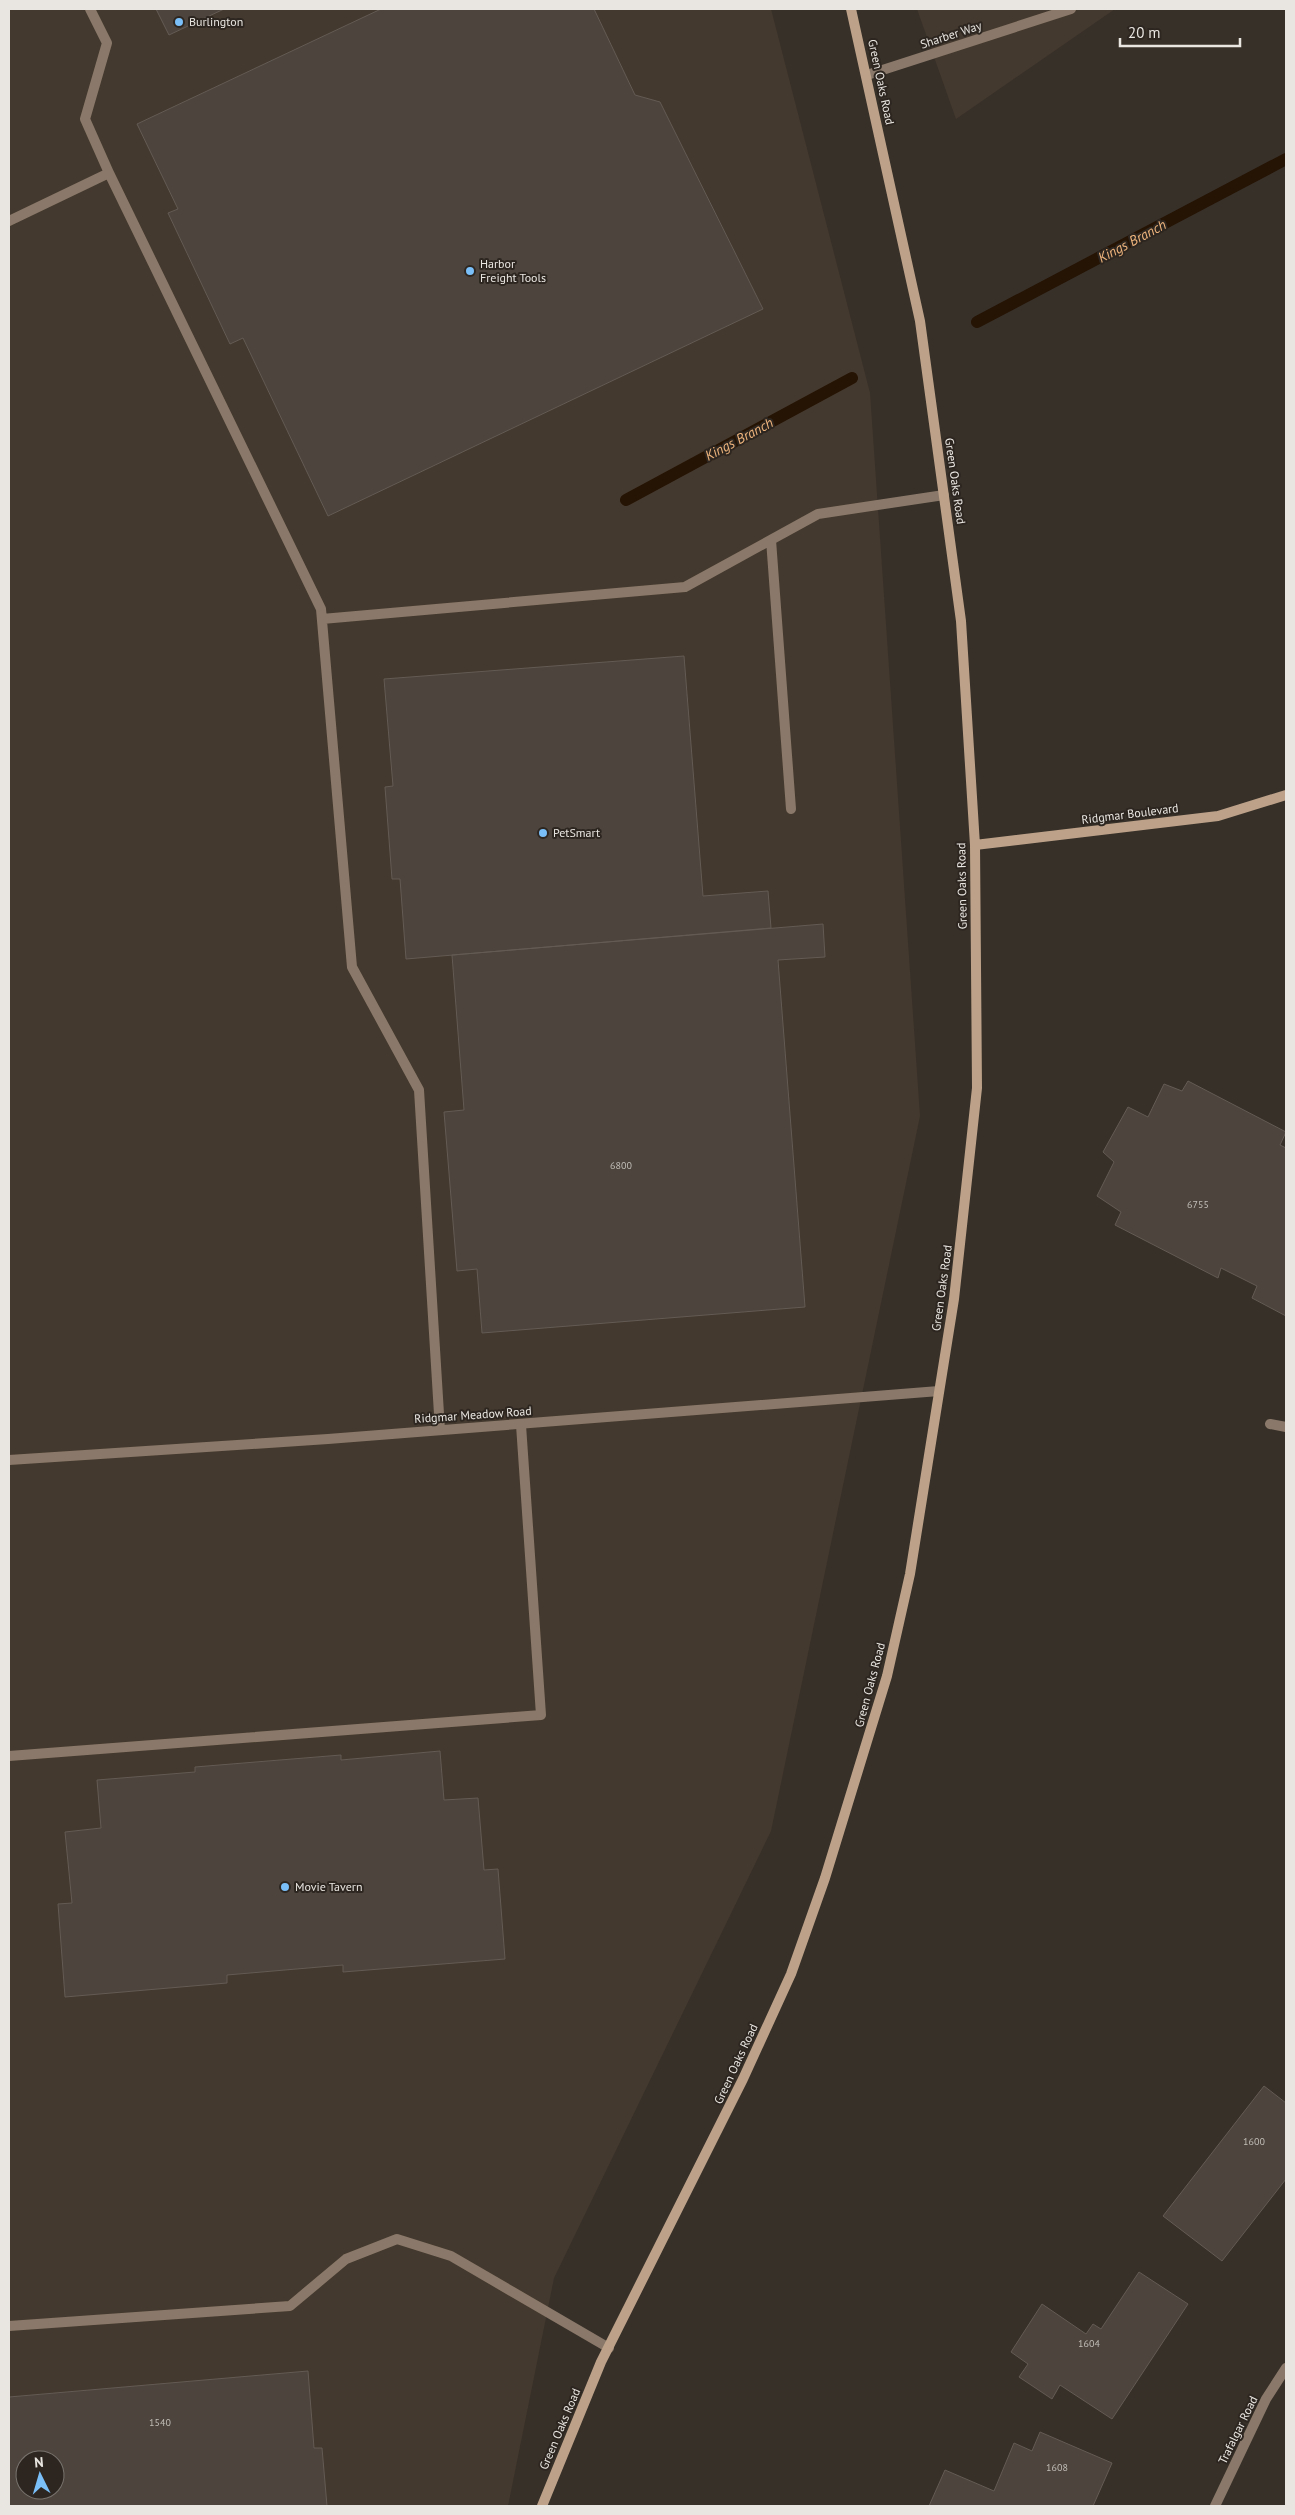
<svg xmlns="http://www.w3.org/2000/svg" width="1295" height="2515" font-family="'PT Sans',sans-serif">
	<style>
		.built { fill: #44392e; fill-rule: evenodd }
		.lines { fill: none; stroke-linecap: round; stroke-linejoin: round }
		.stream { stroke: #251303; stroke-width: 12 }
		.building { fill: #4c443d; stroke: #635b54; fill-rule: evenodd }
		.lane { stroke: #8a796a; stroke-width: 10 }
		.street { stroke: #8a796a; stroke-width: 10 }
		.secondary { stroke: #bda289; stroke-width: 10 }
		.poi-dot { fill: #7abff8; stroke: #2d2620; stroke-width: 2 }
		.labels { text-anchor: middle; stroke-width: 4; stroke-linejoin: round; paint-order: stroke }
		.number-label { font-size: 10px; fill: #c2bdb7 }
		.poi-label { font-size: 12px; fill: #e9e5e0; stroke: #2d2620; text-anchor: start }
		.street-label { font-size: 12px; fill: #e9e5e0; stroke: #2d2620 }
		.water-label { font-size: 14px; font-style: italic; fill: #eeb47c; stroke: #2d2620 }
	</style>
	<rect width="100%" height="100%" fill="#373029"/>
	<!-- built -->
	<path class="built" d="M9 9H771L870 393 920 1116 771 1831 554 2278 508 2506H9ZM25 2460H55V2490H25Z
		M917 9H1115L956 119Z"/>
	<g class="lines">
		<!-- stream -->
		<path class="stream" d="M977 322 1286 159
			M626 500 852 378"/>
	</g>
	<!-- building -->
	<path class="building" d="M156 9H224L169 35Z
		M381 9H594L635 95 660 102 763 309 328 516 243 338 230 344 168 213 178 209 137 124Z
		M684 656 703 896 768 891 771 928 406 959 400 879H392L385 787 393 786 384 679Z
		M823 924 825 957 778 960 805 1307 482 1333 477 1269 457 1271 444 1112 464 1110 452 955Z
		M1188 1081 1286 1132 1280 1145 1286 1148V1316L1252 1298 1257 1286 1221 1268 1218 1278 1115 1225 1121 1212 1097 1196 1114 1162 1103 1152 1128 1107 1148 1117 1164 1084 1182 1091Z
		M440 1751 444 1800 478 1798 484 1870 498 1869 505 1959 343 1972V1965L227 1975V1983L65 1997 58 1904 72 1903 65 1832 101 1828 97 1780 195 1772V1767L341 1755V1760Z
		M1264 2086 1286 2103V2179L1222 2261 1163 2216Z
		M1139 2272 1188 2304 1112 2419 1060 2385 1052 2399 1019 2377 1028 2364 1011 2352 1042 2304 1086 2334 1093 2324 1101 2329Z
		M308 2371 314 2448H322L327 2506H9V2397ZM25 2460H55V2490H25Z
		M1040 2432 1112 2463 1093 2506H929L945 2470 994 2491 1014 2443 1032 2451Z"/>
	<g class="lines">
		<!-- lane -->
		<path class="lane" d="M90 9 107 43 85 119 109 173
			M9 221 109 173 321 609 352 967 419 1090 440 1430
			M771 540 791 809
			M322 619 685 587 818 514 944 495
			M1270 1424 1286 1427
			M9 1756 541 1715 521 1425
			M9 2326 290 2306 346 2259 397 2239 451 2256 609 2348"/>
		<!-- street -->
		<path class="street" d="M867 75 1071 9
			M9 1460 328 1439 939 1391
			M1215 2506 1266 2399 1286 2368"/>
		<!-- secondary -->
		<path class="secondary" d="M975 845 1218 816 1286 795
			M542 2506 601 2362 743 2079 791 1974 825 1878 887 1676 910 1574 954 1299 977 1088 975 845 961 621 920 321 851 9"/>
	</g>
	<!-- markers -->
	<g class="poi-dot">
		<circle cx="179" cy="22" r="5"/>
		<circle cx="470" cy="271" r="5"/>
		<circle cx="543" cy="833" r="5"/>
		<circle cx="285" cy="1887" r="5"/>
	</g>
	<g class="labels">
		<!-- number labels -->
		<g class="number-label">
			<text x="621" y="1169">6800</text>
			<text x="1198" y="1208">6755</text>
			<text x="1254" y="2145">1600</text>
			<text x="1089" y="2347">1604</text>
			<text x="160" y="2426">1540</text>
			<text x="1057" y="2471">1608</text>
		</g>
		<!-- poi labels -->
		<g class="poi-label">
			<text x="189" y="26">Burlington</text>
			<text x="480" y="268">Harbor<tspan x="480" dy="14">Freight Tools</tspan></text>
			<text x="553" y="837">PetSmart</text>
			<text x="295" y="1891">Movie Tavern</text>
		</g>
		<!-- street labels -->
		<g class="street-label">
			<text transform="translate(951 35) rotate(-18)" y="4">Sharber Way</text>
			<text transform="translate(881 82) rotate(78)" y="4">Green Oaks Road</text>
			<text transform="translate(955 481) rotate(82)" y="4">Green Oaks Road</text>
			<text transform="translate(1130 814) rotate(-7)" y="4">Ridgmar Boulevard</text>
			<text transform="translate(962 886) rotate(-91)" y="4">Green Oaks Road</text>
			<text transform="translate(942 1288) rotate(-82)" y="4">Green Oaks Road</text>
			<text transform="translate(473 1415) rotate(-4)" y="4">Ridgmar Meadow Road</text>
			<text transform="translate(870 1685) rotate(-75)" y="4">Green Oaks Road</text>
			<text transform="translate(736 2064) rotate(-65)" y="4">Green Oaks Road</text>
			<text transform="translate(560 2429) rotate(-67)" y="4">Green Oaks Road</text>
			<text transform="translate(1238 2430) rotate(-64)" y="4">Trafalgar Road</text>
		</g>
		<!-- water labels -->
		<g class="water-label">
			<text transform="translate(1132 241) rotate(-28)" y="5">Kings Branch</text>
			<text transform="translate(739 439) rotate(-28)" y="5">Kings Branch</text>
		</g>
	</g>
	<!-- border -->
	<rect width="1295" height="2515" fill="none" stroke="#e9e5e0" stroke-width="20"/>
	<!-- north arrow -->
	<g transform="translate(40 2475) rotate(355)"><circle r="24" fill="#2d2620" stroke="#78726d"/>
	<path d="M0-4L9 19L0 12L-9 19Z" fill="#7abff8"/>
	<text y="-8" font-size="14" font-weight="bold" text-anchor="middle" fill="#e9e5e0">N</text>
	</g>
	<!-- scale -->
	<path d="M1120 38v8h120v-8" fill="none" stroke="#e9e5e0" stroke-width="2.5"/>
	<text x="1128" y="38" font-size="15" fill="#e9e5e0" stroke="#2d2620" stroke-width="4" paint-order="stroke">20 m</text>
</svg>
